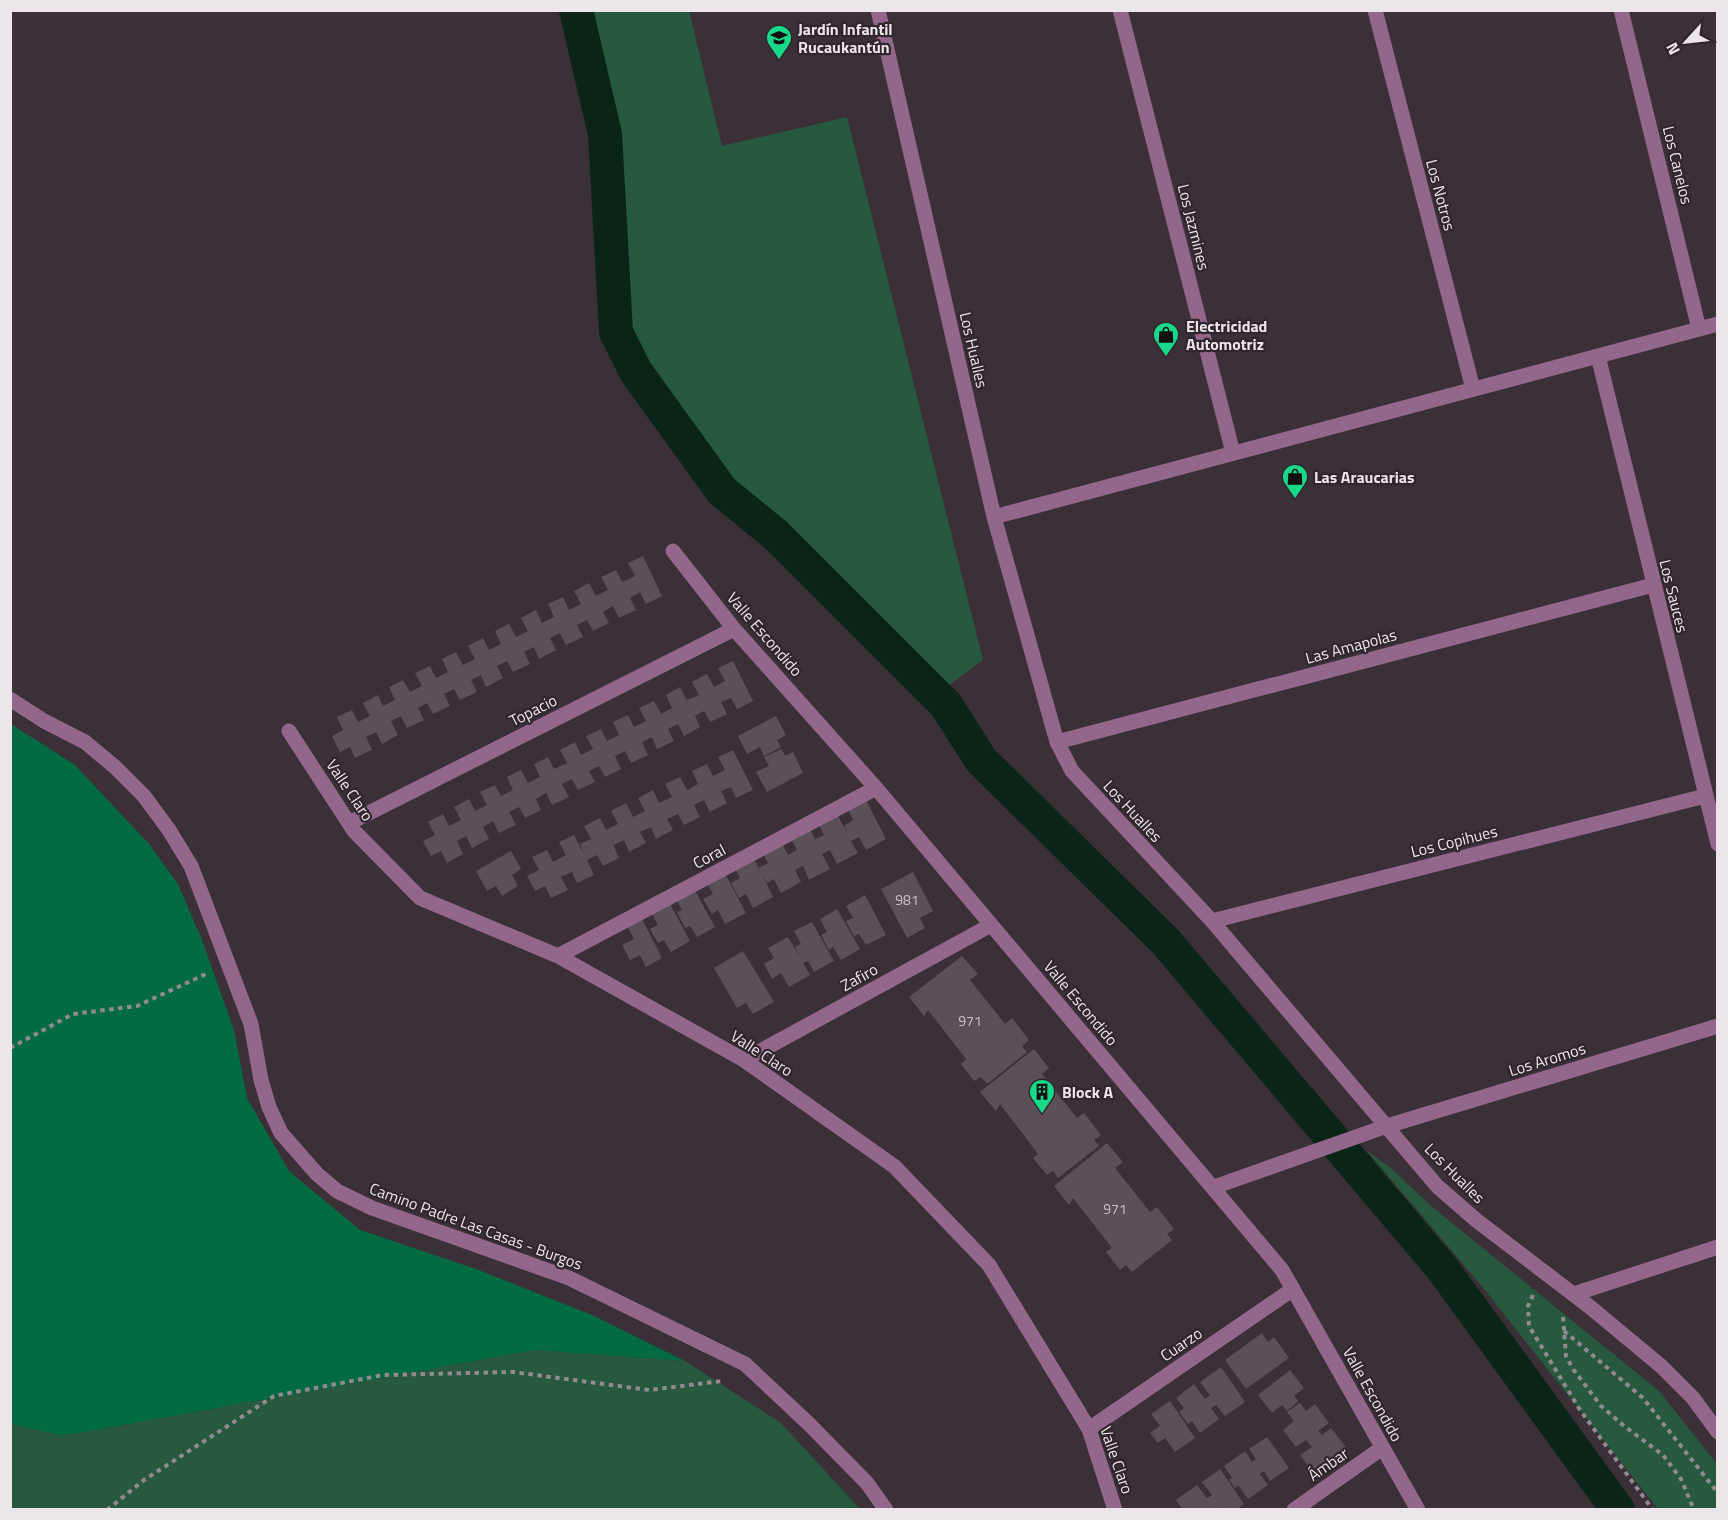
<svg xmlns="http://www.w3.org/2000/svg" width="1728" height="1520" font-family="'Titillium Web',sans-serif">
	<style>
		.green { fill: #26593e }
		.forest { fill: #036b41 }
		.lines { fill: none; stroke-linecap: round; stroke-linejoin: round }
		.canal { stroke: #0a2517; stroke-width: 34 }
		.building { fill: #5b5058 }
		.path { stroke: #938990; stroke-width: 4; stroke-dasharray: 4.5 4.5; stroke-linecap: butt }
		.minor { stroke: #93678b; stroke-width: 15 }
		.labels { text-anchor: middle; stroke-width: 4.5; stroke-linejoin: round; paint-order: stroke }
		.number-label { font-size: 14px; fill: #c8c0c6 }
		.poi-label { font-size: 16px; font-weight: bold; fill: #ece5ea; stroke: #30262e; text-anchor: start }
		.street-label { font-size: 16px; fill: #ece5ea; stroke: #30262e }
	</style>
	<rect width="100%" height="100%" fill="#3b3038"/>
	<!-- green -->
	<path class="green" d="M578 11H689L722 146 847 117 983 660 936 695 776 535 722 491 636 372 616 332 605 134Z
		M1366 1150 1391 1168 1431 1206 1659 1391 1717 1464V1509H1658L1481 1285Z
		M535 1350 685 1361 781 1423 860 1509 11 1510V1424L63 1436Z"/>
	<!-- forest -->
	<path class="forest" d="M11 724 75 765 149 844 178 884 202 940 234 1030 247 1098 289 1171 360 1230 476 1269 592 1315 685 1361 535 1350 63 1436 11 1424Z"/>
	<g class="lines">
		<!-- canal -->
		<path class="canal" d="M576 10 605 134 616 332 636 372 722 491 776 535 946 705 981 760 1166 942 1442 1268 1618 1510"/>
	</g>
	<!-- building -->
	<path class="building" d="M643 556 662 596 646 604 640 592 630 598 636 610 619 618 613 606 603 612 609 623 593 631 587 620 577 625 583 637 566 645 560 633 550 638 556 650 539 659 534 647 524 652 530 664 513 672 507 661 497 666 503 678 486 687 481 675 471 680 477 692 460 700 454 689 444 694 450 706 433 714 427 703 418 708 424 720 407 728 401 716 391 721 398 735 382 744 376 732 366 737 372 750 355 758 350 747 340 752 332 736 343 730 337 717 352 710 358 722 370 716 363 703 378 695 383 706 395 700 389 687 403 680 410 692 422 686 415 673 430 666 436 678 448 672 442 659 456 652 463 665 475 659 468 646 483 638 489 650 501 644 495 631 509 624 516 637 528 631 521 618 536 610 542 623 554 617 548 604 563 597 569 610 581 604 574 591 589 583 596 596 608 590 601 577 616 570 622 582 635 576 628 563Z
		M733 661 753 701 737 709 731 698 721 702 727 714 710 722 704 711 695 716 700 727 684 736 678 724 668 729 674 741 657 749 652 737 642 742 648 755 631 763 625 751 615 756 621 769 605 777 599 766 589 771 595 782 578 790 572 779 562 784 569 797 552 805 546 793 536 799 541 810 525 818 519 807 509 812 516 825 499 833 493 821 483 827 489 839 472 848 466 836 457 841 463 854 447 863 441 851 431 856 423 841 435 835 428 822 443 814 449 826 461 820 454 807 469 799 475 811 487 805 480 792 495 785 501 796 513 790 507 777 521 770 528 783 540 777 534 764 548 757 554 769 567 763 560 750 575 742 581 755 593 749 586 736 601 729 607 741 619 735 613 722 628 715 634 727 646 721 639 708 654 701 661 714 672 708 666 695 680 687 687 700 699 695 692 682 707 674 714 687 725 681 718 668Z
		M776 716 786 735 777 740 781 747 764 756 760 747 747 754 738 736Z
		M782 749 785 756 793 752 803 773 767 792 756 772 769 766 764 757Z
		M733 750 753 790 736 798 731 787 721 791 727 803 710 812 704 800 694 805 700 817 684 825 678 814 667 819 673 830 656 839 651 827 640 832 646 843 629 852 624 840 614 845 610 837 619 858 603 866 597 855 587 860 594 875 577 883 572 872 561 877 568 890 551 898 545 886 535 891 527 876 539 870 532 857 547 850 553 862 566 855 559 842 574 835 585 856 580 844 591 839 584 826 600 818 606 830 618 824 611 811 626 803 633 817 645 811 638 798 653 790 659 803 672 797 665 784 680 777 687 790 698 784 692 771 707 764 713 776 725 770 718 757Z
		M865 798 886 839 866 850 859 837 851 841 858 853 837 864 830 850 822 854 830 869 809 880 803 866 795 870 801 882 781 893 774 879 767 883 761 872 773 897 753 908 746 894 739 898 731 883 740 878 733 865 752 856 759 868 768 863 761 850 780 840 788 855 797 850 790 837 809 827 815 839 824 835 817 821 836 812 847 833 844 826 853 820 847 807Z
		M511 851 521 869 512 875 518 886 502 896 496 886 487 891 476 871Z
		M724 872 746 913 725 924 718 910 712 914 703 899 713 894 706 881Z
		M913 872 933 911 920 918 925 928 907 938 881 889Z
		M694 889 715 927 697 937 690 926 685 928 677 912 682 910 676 898Z
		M865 895 886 935 866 945 859 934 854 936 846 921 853 918 846 906Z
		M669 902 690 941 671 952 664 940 658 943 650 929 658 925 651 912Z
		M837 909 860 949 841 960 833 947 829 950 821 935 827 932 820 919Z
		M642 919 662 958 646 967 640 955 630 960 622 945 634 939 627 926Z
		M812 922 834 961 814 972 808 961 803 963 810 975 789 987 781 973 772 979 764 964 774 958 768 948 788 937 801 959 795 947 801 944 794 931Z
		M743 951 774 1002 753 1014 746 1003 737 1008 714 968Z
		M962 956 978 974 970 980 1005 1024 1012 1018 1029 1040 1022 1046 1027 1052 987 1084 981 1077 974 1081 961 1064 966 1059 928 1010 924 1016 909 997Z
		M1034 1049 1049 1068 1042 1074 1077 1118 1084 1113 1101 1135 1094 1140 1099 1146 1058 1178 1053 1171 1047 1175 1033 1158 1038 1154 1000 1104 996 1111 980 1092Z
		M1107 1143 1123 1162 1115 1168 1150 1212 1157 1207 1174 1229 1167 1234 1172 1240 1132 1272 1126 1265 1120 1270 1106 1252 1112 1248 1073 1198 1069 1205 1054 1186Z
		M1262 1333 1268 1342 1274 1337 1289 1358 1246 1389 1225 1360Z
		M1221 1367 1245 1402 1225 1416 1216 1405 1211 1408 1219 1419 1200 1433 1192 1421 1188 1424 1179 1412 1184 1408 1176 1398 1194 1384 1205 1399 1210 1395 1200 1382Z
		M1290 1370 1304 1388 1294 1396 1298 1401 1287 1411 1282 1405 1272 1413 1258 1395Z
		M1170 1401 1195 1438 1175 1452 1165 1438 1158 1443 1150 1433 1160 1426 1151 1414Z
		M1300 1403 1306 1411 1315 1404 1329 1423 1318 1431 1322 1435 1331 1428 1346 1447 1313 1472 1300 1455 1312 1447 1306 1440 1296 1447 1283 1430 1294 1421 1287 1412Z
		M1267 1437 1289 1468 1270 1481 1264 1471 1260 1474 1268 1485 1248 1499 1238 1485 1235 1488 1229 1480 1232 1478 1224 1466 1245 1451 1252 1462 1256 1459 1249 1449Z
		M1220 1469 1244 1504 1236 1510H1220L1218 1507 1213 1510H1183L1176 1500 1197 1485 1207 1498 1212 1495 1202 1482Z"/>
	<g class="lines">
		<!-- path -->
		<path class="path" d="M10 1048 73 1014 137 1006 206 974
			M1533 1295 1528 1306 1529 1326 1580 1410 1653 1510
			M1563 1317 1566 1356 1573 1369 1601 1406 1624 1426 1663 1455 1681 1479 1694 1510
			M1564 1331 1643 1398 1718 1493
			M107 1510 144 1480 274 1396 383 1375 513 1372 649 1390 722 1381"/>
		<!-- minor -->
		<path class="minor" d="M878 10 994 517 1057 742 1072 771 1212 921 1437 1186 1476 1220 1590 1307 1661 1366 1693 1398 1718 1432
			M1120 10 1233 453
			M1375 10 1473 389
			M1621 10 1699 329
			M1598 356 1718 844
			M994 517 1718 324
			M673 551 734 629 876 788 1282 1270 1418 1510
			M10 699 44 721 85 742 115 767 144 796 169 830 191 866 251 1024 261 1080 269 1107 281 1133 317 1174 337 1191 372 1208 569 1278 745 1364 809 1424 867 1483 886 1510
			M289 731 354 831 420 898 558 956 744 1060 894 1166 989 1265 1089 1429 1115 1510
			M1057 742 1653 585
			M349 823 734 629
			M1212 921 1705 796
			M558 956 876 788
			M744 1060 991 925
			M1214 1187 1387 1126 1718 1026
			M1574 1294 1718 1247
			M1089 1429 1293 1289
			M1294 1510 1382 1448"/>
	</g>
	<!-- icons -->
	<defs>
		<symbol id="school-pin" viewBox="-11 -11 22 30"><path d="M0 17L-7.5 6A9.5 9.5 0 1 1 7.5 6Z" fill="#17d989" stroke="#30262e"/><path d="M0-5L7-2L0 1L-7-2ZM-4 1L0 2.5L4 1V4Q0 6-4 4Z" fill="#111"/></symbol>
		<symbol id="shop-pin" viewBox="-11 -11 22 30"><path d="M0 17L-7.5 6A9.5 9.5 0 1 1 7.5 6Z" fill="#17d989" stroke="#30262e"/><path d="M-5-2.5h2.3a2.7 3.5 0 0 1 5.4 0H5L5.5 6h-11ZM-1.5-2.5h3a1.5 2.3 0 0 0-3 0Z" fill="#111"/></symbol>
		<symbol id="building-pin" viewBox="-11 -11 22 30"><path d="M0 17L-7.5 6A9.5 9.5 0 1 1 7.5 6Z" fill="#17d989" stroke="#30262e"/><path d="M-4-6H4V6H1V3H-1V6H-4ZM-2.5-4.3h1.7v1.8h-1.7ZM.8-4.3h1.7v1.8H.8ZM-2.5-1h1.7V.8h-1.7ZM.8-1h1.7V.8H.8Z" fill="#111"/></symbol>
	</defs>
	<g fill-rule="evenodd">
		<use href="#school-pin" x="764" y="23" width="30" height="40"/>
		<use href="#shop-pin" x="1151" y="320" width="30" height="40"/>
		<use href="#shop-pin" x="1280" y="462" width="30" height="40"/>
		<use href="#building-pin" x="1027" y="1077" width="30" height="40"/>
	</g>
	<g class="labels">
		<!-- number labels -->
		<g class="number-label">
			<text x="907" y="905">981</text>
			<text x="970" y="1026">971</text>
			<text x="1115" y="1214">971</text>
		</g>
		<!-- poi labels -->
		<g class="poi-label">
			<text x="798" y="35">Jardín Infantil<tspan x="798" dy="18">Rucaukantún</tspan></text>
			<text x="1186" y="332">Electricidad<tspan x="1186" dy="18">Automotriz</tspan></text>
			<text x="1314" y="483">Las Araucarias</text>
			<text x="1062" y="1098">Block A</text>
		</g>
		<!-- street labels -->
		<g class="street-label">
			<text transform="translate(1678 165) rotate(76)" y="6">Los Canelos</text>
			<text transform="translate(1441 195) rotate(75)" y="6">Los Notros</text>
			<text transform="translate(1194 227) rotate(76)" y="6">Los Jazmines</text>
			<text transform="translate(974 350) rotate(77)" y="6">Los Hualles</text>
			<text transform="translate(1674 596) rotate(76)" y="6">Los Sauces</text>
			<text transform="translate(765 634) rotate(49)" y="6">Valle Escondido</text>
			<text transform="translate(1351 646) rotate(-15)" y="6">Las Amapolas</text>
			<text transform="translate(533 710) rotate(-27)" y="6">Topacio</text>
			<text transform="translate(350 790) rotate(56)" y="6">Valle Claro</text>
			<text transform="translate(1133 811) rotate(47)" y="6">Los Hualles</text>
			<text transform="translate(1454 841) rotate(-14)" y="6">Los Copihues</text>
			<text transform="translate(709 856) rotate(-28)" y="6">Coral</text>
			<text transform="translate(859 977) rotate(-29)" y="6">Zafiro</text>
			<text transform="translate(1081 1003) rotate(50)" y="6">Valle Escondido</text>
			<text transform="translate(762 1053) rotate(33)" y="6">Valle Claro</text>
			<text transform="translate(1547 1059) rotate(-17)" y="6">Los Aromos</text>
			<text transform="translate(1455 1173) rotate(45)" y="6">Los Hualles</text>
			<text transform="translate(476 1226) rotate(20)" y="6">Camino Padre Las Casas - Burgos</text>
			<text transform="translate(1181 1344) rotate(-34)" y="6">Cuarzo</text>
			<text transform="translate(1373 1394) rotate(61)" y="6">Valle Escondido</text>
			<text transform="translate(1117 1460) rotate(71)" y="6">Valle Claro</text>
			<text transform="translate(1328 1464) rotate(-35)" y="6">Ámbar</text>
		</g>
	</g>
	<!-- border -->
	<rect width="1728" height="1520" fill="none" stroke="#ece5ea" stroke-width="24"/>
	<!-- north arrow -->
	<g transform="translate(1686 42) rotate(243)" stroke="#30262e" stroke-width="4.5" paint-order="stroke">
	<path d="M0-4.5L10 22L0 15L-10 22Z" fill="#ece5ea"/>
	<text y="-9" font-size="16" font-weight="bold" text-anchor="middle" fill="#ece5ea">N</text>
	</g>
</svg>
